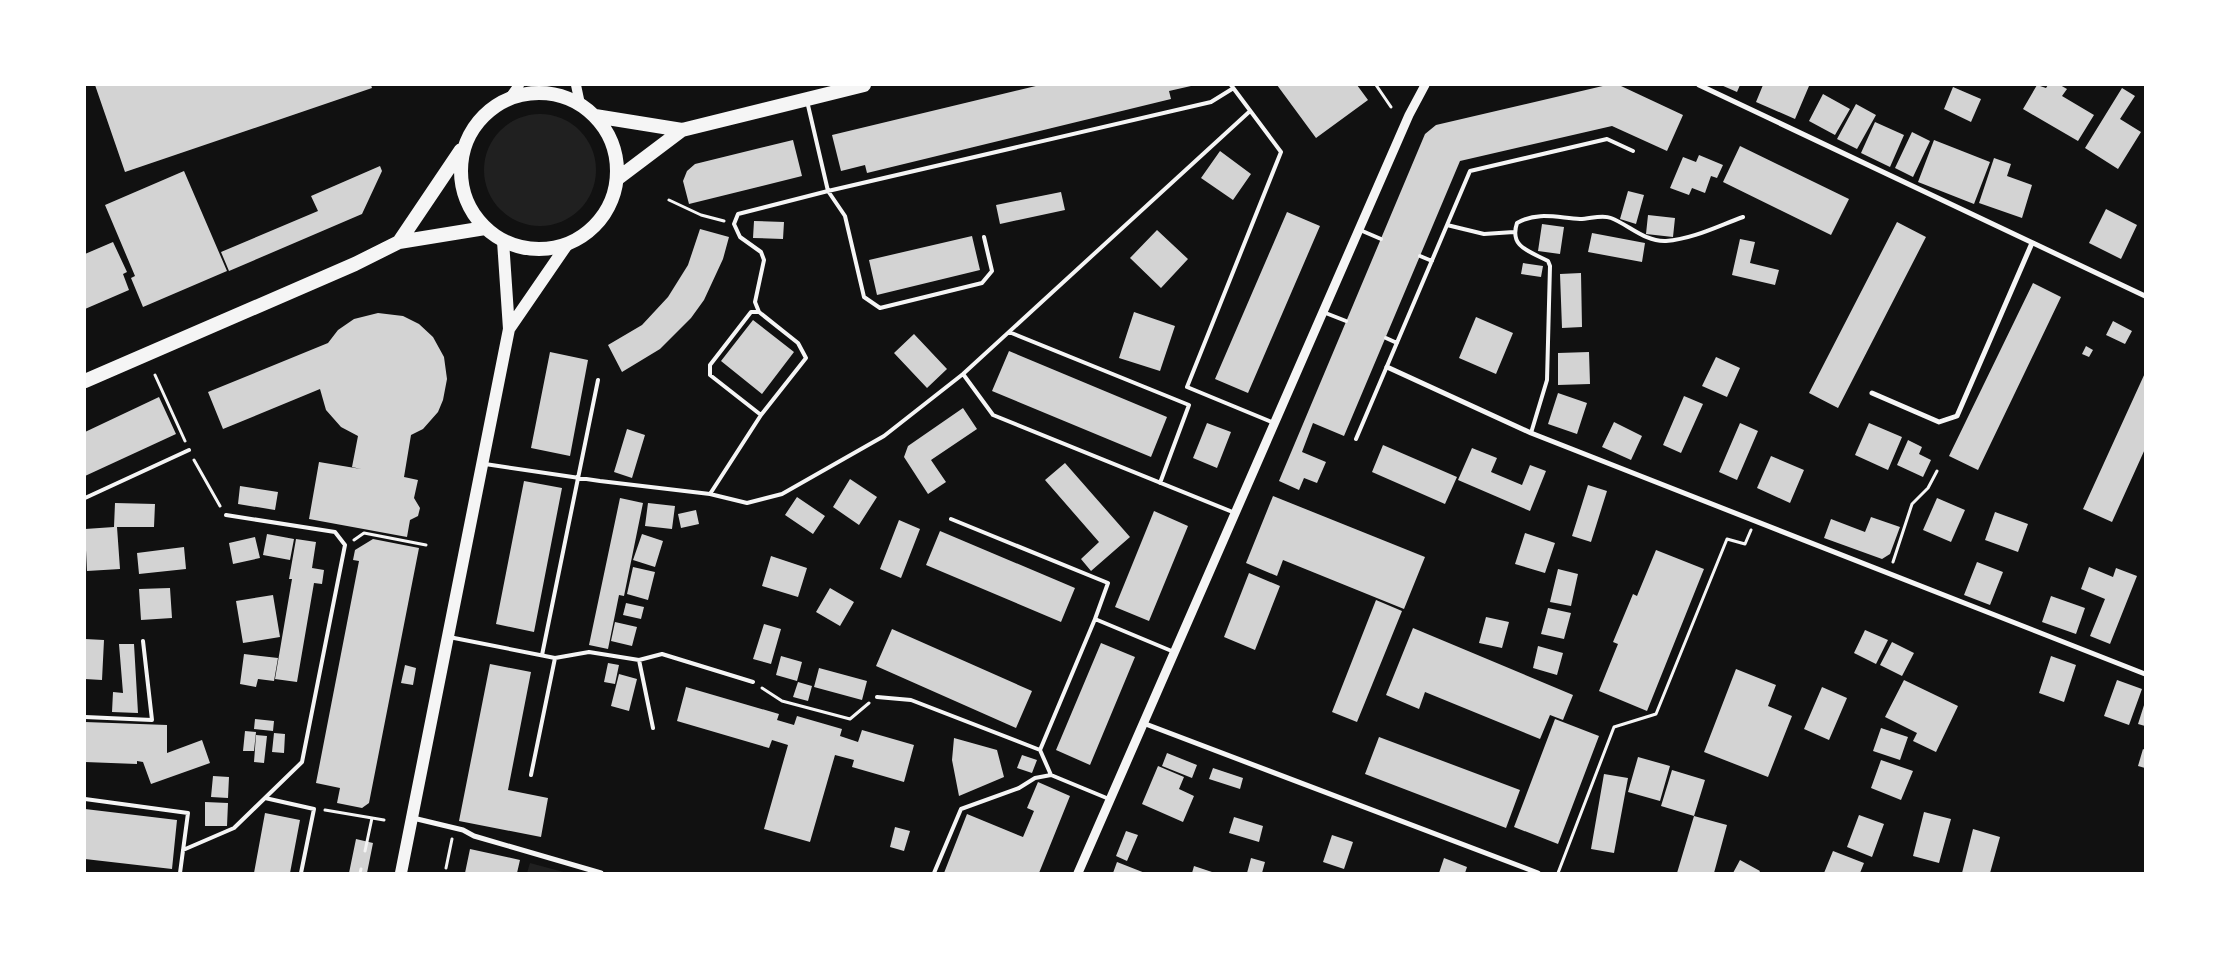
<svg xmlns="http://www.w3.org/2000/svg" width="2230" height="958" font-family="'Alegreya Sans',sans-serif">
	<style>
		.green { fill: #202020 }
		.building { fill: #d3d3d3 }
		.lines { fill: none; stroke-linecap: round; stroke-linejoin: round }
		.path { stroke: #f5f5f5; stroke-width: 3 }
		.service { stroke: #f5f5f5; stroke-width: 4 }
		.minor { stroke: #f5f5f5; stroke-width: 5 }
		.tertiary { stroke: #f5f5f5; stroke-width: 9 }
		.secondary { stroke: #f5f5f5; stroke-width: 10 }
		.primary { stroke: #f5f5f5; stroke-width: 12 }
		.trunk { stroke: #f5f5f5; stroke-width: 14 }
	</style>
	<rect width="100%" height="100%" fill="#111"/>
	<!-- green -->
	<path class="green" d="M484 170a56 56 0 1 1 112 0a56 56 0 1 1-112 0Z
		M530 863 567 873H527Z"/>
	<!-- building -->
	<path class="building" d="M95 85H371L372 88 125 172Z
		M1040 85 1191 86 1169 91 1171 99 867 173 865 165 841 171 832 135Z
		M1277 85H1357L1368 100 1316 138Z
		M1607 85 1621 86 1683 115 1667 151 1612 126 1460 161 1344 436 1313 423 1302 452 1326 462 1317 483 1304 478 1299 490 1279 481 1425 134 1436 125Z
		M1721 85H1740L1737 92Z
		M1763 85 1809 86 1795 119 1756 102Z
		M2037 85 2046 88 2048 85H2060L2067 89 2062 96 2094 115 2078 141 2023 109Z
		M1953 87 1981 99 1971 122 1944 109Z
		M2122 88 2135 96 2120 119 2141 132 2118 169 2085 148Z
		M1823 94 1850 109 1835 135 1809 121Z
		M1856 104 1876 115 1857 149 1837 139Z
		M1875 122 1904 135 1890 167 1861 153Z
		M1912 132 1930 141 1913 177 1895 168Z
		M793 140 802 176 689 204 683 181 687 171 695 164Z
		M1934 140 1990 162 1974 204 1918 182Z
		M1740 146 1849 199 1831 235 1723 182Z
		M1220 151 1251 174 1233 200 1201 178Z
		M1699 155 1723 165 1717 178 1711 176 1705 193 1692 188 1689 195 1670 188 1683 157 1696 162Z
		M1994 158 2011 164 2007 176 2032 185 2022 218 1979 203Z
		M380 166 382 171 362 214 229 271 221 252 318 211 311 196Z
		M184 171 227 271 143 307 131 278 135 276 105 205Z
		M1628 191 1644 195 1636 224 1620 219Z
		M1061 192 1065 210 1000 224 996 205Z
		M2106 209 2137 225 2121 259 2089 243Z
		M1287 212 1320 226 1248 393 1215 379Z
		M1648 215 1675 218 1673 237 1646 234Z
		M754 221 784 222 783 239 753 238Z
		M1897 222 1926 237 1838 408 1809 393Z
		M1542 224 1564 227 1560 254 1538 251Z
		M700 229 729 237 723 259 704 300 691 318 660 349 622 372 608 345 642 325 668 297 688 265Z
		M1157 230 1188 259 1161 288 1130 258Z
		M1592 233 1645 243 1642 262 1588 252Z
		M972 236 980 270 877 295 869 260Z
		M1740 239 1755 242 1750 263 1779 270 1775 285 1732 275Z
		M113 242 127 272 123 274 129 290 85 309V254Z
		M1523 263 1543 266 1541 277 1521 274Z
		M1581 273 1582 327 1562 328 1560 274Z
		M2033 283 2061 297 1978 470 1949 456Z
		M1134 312 1175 326 1160 371 1119 358Z
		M378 313 403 316 419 324 433 337 444 357 447 379 443 400 438 412 423 429 411 435 404 477 418 480 414 498 420 508 418 516 410 520 407 537 309 519 319 462 361 469 352 467 358 436 341 427 326 410 320 389 223 429 208 392 328 343 338 330 354 319Z
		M1476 317 1513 333 1496 374 1459 358Z
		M753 320 794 352 762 394 721 361Z
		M2113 321 2132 331 2125 344 2106 335Z
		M914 334 947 369 927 388 894 353Z
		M2086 346 2093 350 2089 357 2082 354Z
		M1009 351 1167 417 1151 457 992 391Z
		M550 352 588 360 570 456 531 448Z
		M1589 352 1590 384 1558 385V353Z
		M1716 357 1740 368 1727 397 1702 386Z
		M2145 373V449L2112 522 2083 509Z
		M1558 393 1587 403 1577 434 1548 424Z
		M1684 396 1703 404 1681 453 1663 445Z
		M159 397 176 434 85 476V432Z
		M963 408 977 429 931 460 946 482 928 494 904 457 908 446Z
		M1614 422 1642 436 1631 460 1602 447Z
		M1207 423 1231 432 1217 468 1193 458Z
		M1740 423 1758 431 1737 480 1719 472Z
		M1869 423 1902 437 1888 470 1855 455Z
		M627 429 645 435 632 478 614 472Z
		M1908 440 1922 447 1919 454 1931 460 1923 477 1897 465Z
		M1383 445 1457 477 1445 504 1372 472Z
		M1472 448 1497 458 1491 472 1522 485 1530 465 1546 471 1530 511 1458 480Z
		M1771 456 1804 470 1790 503 1757 488Z
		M1065 463 1130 537 1091 571 1081 559 1099 542 1045 480Z
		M850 479 877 497 859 525 833 507Z
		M524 481 562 488 534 632 496 624Z
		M1588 485 1607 491 1591 542 1572 536Z
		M240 486 278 492 275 510 238 504Z
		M1273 496 1425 557 1404 609 1283 560 1277 576 1246 563Z
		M797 497 825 516 813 534 785 515Z
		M620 498 643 503 624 596 619 595 608 649 589 645Z
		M1937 498 1965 510 1951 542 1923 530Z
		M115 503 155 504 154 527H117L120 569 87 571 85 529 114 527Z
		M648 503 675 506 672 529 645 526Z
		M696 510 699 524 681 528 678 514Z
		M1154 511 1188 526 1149 621 1115 607Z
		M1995 512 2028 524 2018 552 1985 540Z
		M1871 517 1900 527 1890 554 1882 559 1824 538 1831 519 1865 532Z
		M899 520 920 529 901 578 880 569Z
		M940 531 1075 588 1061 622 926 565Z
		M1525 533 1555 543 1545 573 1515 564Z
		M267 534 294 539 290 560 263 555Z
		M642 534 663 541 655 567 633 560Z
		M255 537 260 558 233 564 229 543Z
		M296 539 316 542 312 568 324 570 322 584 314 583 297 682 275 679 292 579H289Z
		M373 539 419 548 369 803 362 808 337 803 340 788 316 783 359 561 353 560 355 550Z
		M184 547 186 569 139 574 137 553Z
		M1656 550 1704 569 1647 711 1599 691 1618 644 1613 642 1633 594 1637 596Z
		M771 556 807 568 798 597 762 586Z
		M1977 562 2003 572 1990 605 1964 595Z
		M633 567 655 572 648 600 627 594Z
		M2089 567 2113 577 2116 568 2137 576 2110 644 2090 636 2105 599 2081 589Z
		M1558 569 1578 574 1571 606 1550 602Z
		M1249 573 1280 586 1255 650 1224 637Z
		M170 588 172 618 141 620 139 589Z
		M830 588 854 602 840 626 816 612Z
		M273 595 280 637 243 643 236 601Z
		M2051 596 2085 608 2076 634 2042 622Z
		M1376 600 1402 611 1357 722 1332 712Z
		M626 603 644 607 641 619 623 615Z
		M1548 608 1571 613 1564 639 1541 634Z
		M1486 617 1509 622 1502 648 1479 643Z
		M615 622 637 627 632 646 611 641Z
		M764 624 781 629 771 664 753 659Z
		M1413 628 1573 695 1563 720 1550 715 1540 739 1425 692 1419 709 1386 695Z
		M892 629 1032 691 1016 728 876 666Z
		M1865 630 1888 640 1876 664 1854 653Z
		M85 639 104 640 102 680 85 679Z
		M1892 642 1914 653 1902 676 1880 665Z
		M1101 643 1135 657 1090 765 1056 750Z
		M119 644H134L138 713 112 712 113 692 123 693Z
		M1538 646 1563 653 1557 675 1533 668Z
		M244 654 278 658 274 681 258 679 256 687 240 684Z
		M781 656 802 662 797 681 776 675Z
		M2051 656 2076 665 2064 702 2039 693Z
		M608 663 619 665 615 684 604 682Z
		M490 664 531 672 508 790 548 798 541 837 459 821Z
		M405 665 416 668 413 685 401 683Z
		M819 668 867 681 862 700 814 687Z
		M1736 669 1776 685 1768 706 1792 716 1768 777 1704 752Z
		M619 674 637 679 629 711 611 706Z
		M1904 680 1958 706 1936 752 1913 741 1917 733 1885 717Z
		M2117 680 2142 689 2129 725 2104 716Z
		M798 682 812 686 808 701 793 697Z
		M686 687 779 714 777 720 794 725 797 716 842 729 840 736 858 742 862 730 914 745 904 782 852 767 854 760 835 755 810 842 764 829 788 745 772 740 769 748 677 721Z
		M1822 687 1847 698 1829 740 1804 729Z
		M2145 702V726L2138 724Z
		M255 719 274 721 273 731 254 729Z
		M1555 719 1599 736 1558 844 1514 827Z
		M85 722 167 725V753L202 740 210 763 151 784 143 762 137 761V764L85 762Z
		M1881 728 1908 737 1900 760 1873 751Z
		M245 731 256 732 254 751H243Z
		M274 733 285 734 284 753 272 752Z
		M256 735 267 736 264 763 254 762Z
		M1379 737 1520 790 1506 828 1365 774Z
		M954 738 997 750 1004 777 959 796 952 760Z
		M2143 749 2145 750V768L2138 766Z
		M1167 753 1197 765 1192 778 1162 766Z
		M1022 755 1037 760 1032 773 1017 768Z
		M1638 757 1670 766 1660 801 1628 792Z
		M1881 760 1913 771 1901 800 1871 788Z
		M1158 766 1184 777 1179 789 1194 796 1183 822 1142 804Z
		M1213 768 1243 778 1240 789 1209 779Z
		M1672 770 1705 780 1694 816 1661 806Z
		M1604 774 1628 778 1614 853 1591 849Z
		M213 776 229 777 228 798 211 797Z
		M1038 782 1070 796 1039 873H944L967 814 1023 837 1034 811 1027 808Z
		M205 802 228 803 227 826H205Z
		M85 809 177 820 172 869 85 859Z
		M1924 812 1951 819 1939 863 1913 856Z
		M265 813 300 820 290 873H254Z
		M1859 815 1884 824 1872 857 1847 847Z
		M1694 816 1727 825 1714 873H1677Z
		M1234 817 1263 826 1259 842 1229 833Z
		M895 827 910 831 904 851 890 847Z
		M1973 829 2000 837 1990 873H1962Z
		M1126 831 1138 835 1127 861 1116 856Z
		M1332 835 1353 842 1344 869 1323 862Z
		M356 839 373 843 367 873H349Z
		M470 849 520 860 517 873H465Z
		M1833 851 1864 863 1860 873H1824Z
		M1251 858 1265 862 1262 873H1247Z
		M1444 858 1467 867 1465 873H1439Z
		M1740 860 1760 871 1759 873H1733Z
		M1117 862 1145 873H1113Z
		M1194 866 1215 873H1192Z"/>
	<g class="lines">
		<!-- path -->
		<path class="path" d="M1376 85 1391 107
			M669 200 701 215 724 221
			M155 375 185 441
			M194 460 220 506
			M354 540 364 533 426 545
			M1893 562 1912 504 1928 488 1937 471
			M762 688 782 701 850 719 869 703
			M325 810 384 820
			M365 851 372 818
			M446 868 452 839
			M360 873 361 869
			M1558 873 1614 727 1656 714 1727 539 1745 544 1751 530"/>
		<!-- service -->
		<path class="service" d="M1231 85 1281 152 1187 387 1274 423
			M807 101 828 191 845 216 864 297 880 308 982 283 992 271 984 237
			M1447 225 1484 234 1514 232
			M1360 230 1381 239
			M1420 256 1432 261
			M759 312H751L710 365V375L761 415
			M1323 312 1346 321
			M1009 332 1189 405 1160 483
			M1386 338 1397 343
			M963 374 993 415 1235 513
			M1531 433 1547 380 1550 266 1548 261C1529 251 1509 247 1517 223 1538 211 1558 218 1580 219 1590 219 1602 214 1611 218 1629 225 1645 242 1666 241 1693 239 1718 226 1743 217
			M1356 439 1470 171 1607 139 1633 151
			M485 464 600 481 710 494 747 503 782 494 884 436 963 374 1249 112
			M710 494 761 415 806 358 798 343 759 312 755 302 764 260 761 252 740 237 734 224 738 214 828 191 1211 102 1232 89
			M85 498 189 450
			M951 519 1108 583 1095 619
			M449 637 555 658 589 652 639 660 662 654 753 682
			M542 655 598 380
			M639 660 653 728
			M877 697 911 700 1040 750 1051 775 1109 799
			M85 717 152 720 143 641
			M1040 750 1095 619 1174 652
			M531 775 555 658
			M265 798 314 809 301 873
			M85 799 188 813 180 873
			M183 850 234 828 302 762 345 545 335 532 226 515
			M934 873 961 809 1019 788 1035 778 1051 775"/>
		<!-- minor -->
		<path class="minor" d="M1699 85 2145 296
			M1387 367 1531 433 2145 674
			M1872 393 1939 422 1957 416 2032 243
			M1143 723 1538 873
			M413 818 463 830 474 836 601 873"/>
		<!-- tertiary -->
		<path class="tertiary" d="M1078 873 1409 115 1425 85"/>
		<!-- secondary -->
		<path class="secondary" d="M576 85 580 104
			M509 99 519 85"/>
		<!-- primary -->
		<path class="primary" d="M509 329 566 246
			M401 873 509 329 503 241"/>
		<!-- trunk -->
		<path class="trunk" d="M461 171a78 78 0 1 1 156 0a78 78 0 1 1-156 0Z
			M595 116 682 130 864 85
			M617 179 682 130
			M399 242 461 150
			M85 381 355 264 399 242 485 228"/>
	</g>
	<!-- border -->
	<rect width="2230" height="958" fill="none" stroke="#ffffff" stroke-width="172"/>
</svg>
